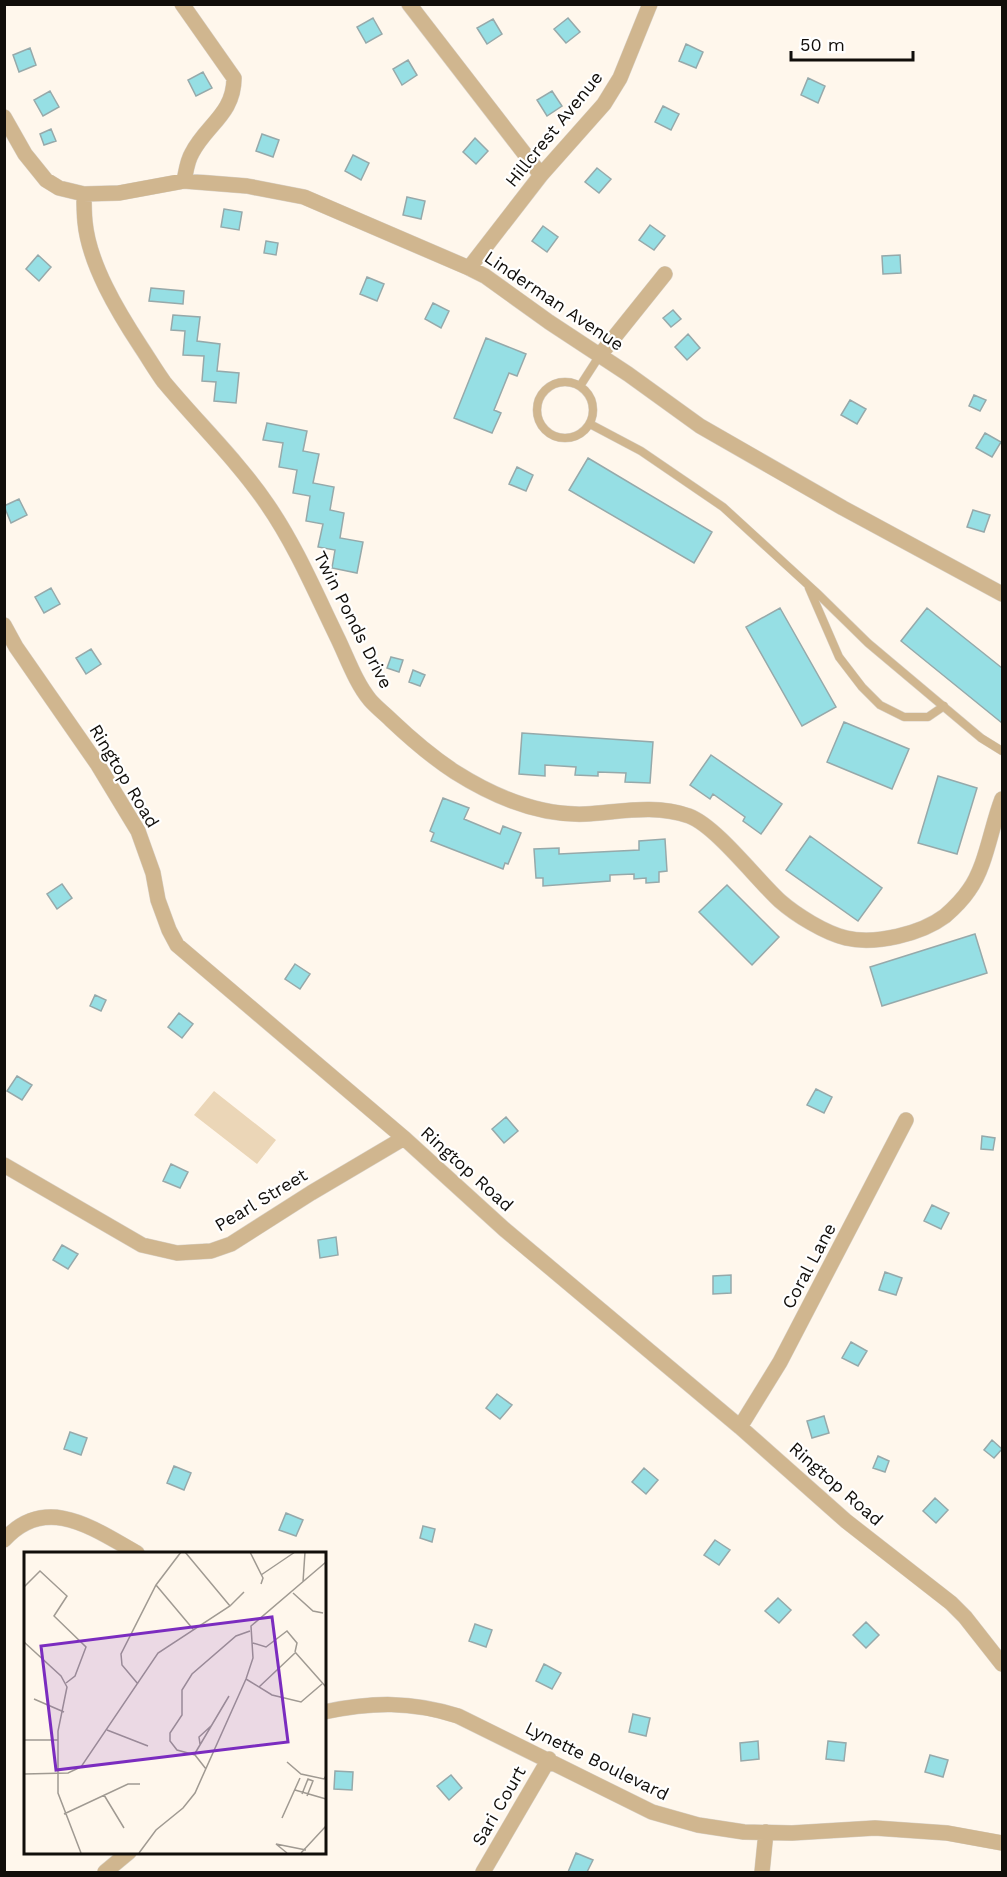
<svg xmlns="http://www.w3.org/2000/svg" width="1007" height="1877" font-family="'Work Sans',sans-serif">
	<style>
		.green { fill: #ebd6b7 }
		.building { fill: #96dfe4; stroke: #96a9aa; stroke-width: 1.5 }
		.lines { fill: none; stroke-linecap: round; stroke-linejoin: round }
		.lane-casing { stroke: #d9d2c8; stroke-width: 9 }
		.street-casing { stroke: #d9d2c8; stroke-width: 16 }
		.lane { stroke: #d0b68f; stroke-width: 8 }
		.street { stroke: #d0b68f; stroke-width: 15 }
		.labels { text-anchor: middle; stroke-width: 4.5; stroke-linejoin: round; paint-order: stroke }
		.street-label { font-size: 18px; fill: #110e0a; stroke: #fff }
		.inset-road { fill: none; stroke: #a09a92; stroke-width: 1.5 }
		.view { fill: #7b2cbf; fill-opacity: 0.15; stroke: #7b2cbf; stroke-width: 3 }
		.inset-edge { fill: none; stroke: #110e0a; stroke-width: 3 }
	</style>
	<rect width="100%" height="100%" fill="#fff7ec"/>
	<!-- green -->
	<path class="green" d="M214 1091 276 1140 257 1164 194 1115Z"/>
	<!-- building -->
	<path class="building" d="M373 18 382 34 366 43 357 27Z
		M568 18 580 32 566 43 554 29Z
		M493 19 502 34 487 44 477 28Z
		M686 44 703 52 696 68 679 61Z
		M30 48 36 65 19 72 13 55Z
		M408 60 417 75 402 85 393 69Z
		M203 72 212 88 196 96 188 80Z
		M808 78 825 86 818 103 801 95Z
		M50 91 59 107 43 116 34 100Z
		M552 91 562 106 547 116 537 100Z
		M663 106 679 114 671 130 655 122Z
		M51 129 56 141 44 145 40 134Z
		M262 134 279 140 273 157 256 151Z
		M475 138 488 151 476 164 463 152Z
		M353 155 369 163 361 180 345 171Z
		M597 168 611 179 599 193 585 182Z
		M407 197 425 201 421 219 403 215Z
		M224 209 242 212 239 230 221 227Z
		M650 225 665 236 654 250 639 240Z
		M543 226 558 237 547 252 532 241Z
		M266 241 278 243 276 255 264 253Z
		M38 255 51 267 39 281 26 269Z
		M900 255 901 273 883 274 882 256Z
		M367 277 384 284 377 301 360 294Z
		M151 288 184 291 183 304 149 301Z
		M433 303 449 311 441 328 425 319Z
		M673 310 681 319 671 327 663 318Z
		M173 315 200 317 197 341 220 344 217 371 239 373 236 403 214 401 216 382 202 381 204 356 183 355 185 331 171 330Z
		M688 334 700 348 687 360 675 347Z
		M486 338 526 354 517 376 509 373 494 410 501 413 492 433 454 418Z
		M974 395 986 400 980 411 969 406Z
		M850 400 866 409 857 424 841 415Z
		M267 423 307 431 303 451 319 454 313 483 334 487 330 510 344 513 340 538 363 542 357 573 332 568 335 550 318 547 323 524 306 521 310 496 293 493 297 470 279 467 283 443 263 440Z
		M985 433 1001 442 992 457 976 448Z
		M588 458 712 532 694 563 569 490Z
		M517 467 533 475 526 491 509 484Z
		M19 499 27 515 11 523 4 506Z
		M973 510 990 515 984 532 967 527Z
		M51 588 60 604 44 613 35 597Z
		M780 608 836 707 802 726 746 627Z
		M927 608 1002 668V723L901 641Z
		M91 649 101 664 86 674 76 658Z
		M391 657 403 660 399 672 387 668Z
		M413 670 425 675 420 686 409 682Z
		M844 722 909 749 892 789 827 762Z
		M522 733 653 742 650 783 625 782 626 773 598 772V776L575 775 576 767 545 765V776L519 774Z
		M711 755 782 804 761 834 743 821 745 817 713 794 710 799 690 785Z
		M938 776 977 788 957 854 918 843Z
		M443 798 469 808 464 819 500 834 503 826 521 833 508 864 505 863 503 869 431 841 434 833 430 831Z
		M810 836 882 888 858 921 786 870Z
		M665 839 667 871 659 872V882L646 883V878L634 879V874L610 875V881L543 886V878H536L534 849 559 848V854L639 850V841Z
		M62 884 72 898 57 909 47 894Z
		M727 885 779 937 752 965 699 912Z
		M975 934 987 973 882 1006 870 967Z
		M295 964 310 974 300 989 285 979Z
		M95 995 106 1000 101 1011 90 1006Z
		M179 1013 193 1024 182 1038 168 1027Z
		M17 1076 32 1085 22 1100 7 1091Z
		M816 1089 832 1097 824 1113 807 1105Z
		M506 1117 518 1131 504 1143 492 1129Z
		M982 1136 995 1138 993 1150 981 1149Z
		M171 1164 188 1172 180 1188 163 1181Z
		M932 1205 949 1213 941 1229 924 1221Z
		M336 1237 338 1255 320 1258 318 1240Z
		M62 1245 78 1254 68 1269 53 1260Z
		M885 1272 902 1278 896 1295 879 1290Z
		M731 1275V1293L713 1294V1276Z
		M851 1342 867 1351 858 1366 842 1358Z
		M497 1394 512 1405 500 1419 486 1408Z
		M824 1416 829 1433 812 1438 807 1421Z
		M70 1432 87 1438 81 1455 64 1449Z
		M992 1440 1002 1449 994 1458 984 1450Z
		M878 1456 889 1461 885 1472 873 1468Z
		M174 1466 191 1473 184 1490 167 1483Z
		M644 1468 658 1480 646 1494 632 1482Z
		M935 1498 948 1510 936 1523 923 1511Z
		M286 1513 303 1520 296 1536 279 1530Z
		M423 1526 435 1529 432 1542 420 1538Z
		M715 1540 730 1550 719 1565 704 1555Z
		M778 1598 791 1610 779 1623 765 1611Z
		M866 1622 879 1635 866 1648 853 1635Z
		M475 1624 492 1630 486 1647 469 1641Z
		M544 1664 561 1673 552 1689 536 1681Z
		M633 1714 650 1718 646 1736 629 1732Z
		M758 1741 759 1759 741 1761 740 1743Z
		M828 1741 846 1743 844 1761 826 1759Z
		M930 1755 948 1760 943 1777 925 1772Z
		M335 1771 353 1772 352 1790 334 1789Z
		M451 1775 462 1788 449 1800 437 1786Z
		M576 1853 593 1860 587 1872H568Z"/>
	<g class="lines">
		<defs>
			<path id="lane" d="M537 410a28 28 0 1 1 56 0a28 28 0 1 1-56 0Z
				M580 386 600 355
				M590 424 641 451 723 507 818 594 868 643 981 738 1002 751
				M809 588 839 657 862 687 880 705 904 717H928L944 706"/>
			<path id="street" d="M182 4 234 78C234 114 206 125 192 153 187 161 186 172 184 181
				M409 4 541 175
				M4 117 25 154 46 180 59 188 84 194 119 193 184 181 247 186 304 197 469 268 485 276 549 322 628 374 700 426 843 508 1002 594
				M84 194C84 203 84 212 85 222 89 264 118 312 141 347 149 359 156 371 164 382 198 423 237 460 267 504 296 546 316 594 338 639 348 660 356 683 370 700 376 707 384 713 391 720 411 739 432 757 455 772 493 796 540 816 586 814 620 812 655 804 689 816 716 826 757 880 780 901 796 915 825 933 846 938 875 945 921 934 945 916 953 909 963 899 969 890 986 867 991 827 1002 799
				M469 268 541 175 604 104 620 78 650 4
				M600 355 665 274
				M4 625 16 647 98 765 138 831 153 873 158 900 169 930 177 945 404 1138 504 1229 740 1427 846 1521 951 1603 965 1617 1002 1664
				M4 1165 142 1245 177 1253 211 1251 231 1244 311 1193 404 1138
				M740 1427 780 1362 906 1120
				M4 1540C46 1493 94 1529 137 1553
				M324 1712C372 1702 411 1701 458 1716L652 1812 698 1825 744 1832 792 1833 875 1828 947 1833 1002 1843
				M105 1872 129 1852
				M483 1872 549 1759
				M762 1872 766 1832"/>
		</defs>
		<!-- lane casing -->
		<use href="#lane" class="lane-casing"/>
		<!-- street casing -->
		<use href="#street" class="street-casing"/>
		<!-- lane -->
		<use href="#lane" class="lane"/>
		<!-- street -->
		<use href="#street" class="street"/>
	</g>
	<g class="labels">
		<!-- street labels -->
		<g class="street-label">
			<text transform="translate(554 129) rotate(-51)" y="6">Hillcrest Avenue</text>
			<text transform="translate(554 301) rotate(34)" y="6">Linderman Avenue</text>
			<text transform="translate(353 620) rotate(63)" y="6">Twin Ponds Drive</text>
			<text transform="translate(124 776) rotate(59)" y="6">Ringtop Road</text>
			<text transform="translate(467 1169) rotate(42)" y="6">Ringtop Road</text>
			<text transform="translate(261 1200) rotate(-31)" y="6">Pearl Street</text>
			<text transform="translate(809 1266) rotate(-62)" y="6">Coral Lane</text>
			<text transform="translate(836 1484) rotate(41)" y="6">Ringtop Road</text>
			<text transform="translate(597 1761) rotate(26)" y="6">Lynette Boulevard</text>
			<text transform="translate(499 1806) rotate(-60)" y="6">Sari Court</text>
		</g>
	</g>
	<!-- overview -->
	<g transform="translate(24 1552)">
		<rect width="302" height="302" fill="#fff7ec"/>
		<path class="inset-road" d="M161 0 206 54M226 0 239 26 237 32M237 23 271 0M279 30 281 0M132 33 169 77M0 35 16 19 43 44 30 64 62 95 51 124 42 131M269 41 289 59 299 61M0 90 37 124 43 135 34 179V241L57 301M229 91 242 95 263 79 273 91 271 100M271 100 302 135M222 127 248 143 277 150 298 132M114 132 98 113 97 102 132 33 157 0M235 135 271 101M10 147 40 160M83 178 124 194M0 188H34M176 192 175 185 187 174M170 203 205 144M263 210 277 222 300 227 302 224M182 217 171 203 153 198 146 189V181L158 163V138L168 122 212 84 226 79M0 222 44 221 57 215 134 101 206 54 220 40M271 238 302 247M278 242 284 227 289 229 283 244M80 243 100 276M40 262 104 232H116M258 266 276 226M115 301 132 278 159 256 171 241 222 127 229 106 227 74 302 10M263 301 252 292 282 298M277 301 302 274"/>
		<path class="view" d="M248 65 264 190 32 218 17 94Z"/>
		<rect width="302" height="302" class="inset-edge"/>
	</g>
	<!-- border -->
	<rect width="1007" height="1877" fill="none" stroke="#110e0a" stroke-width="12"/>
	<!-- scale -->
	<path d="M791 51v9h122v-9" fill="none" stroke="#110e0a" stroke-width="3"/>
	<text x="800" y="51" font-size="18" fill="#110e0a" stroke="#ffffff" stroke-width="4.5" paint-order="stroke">50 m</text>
</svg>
